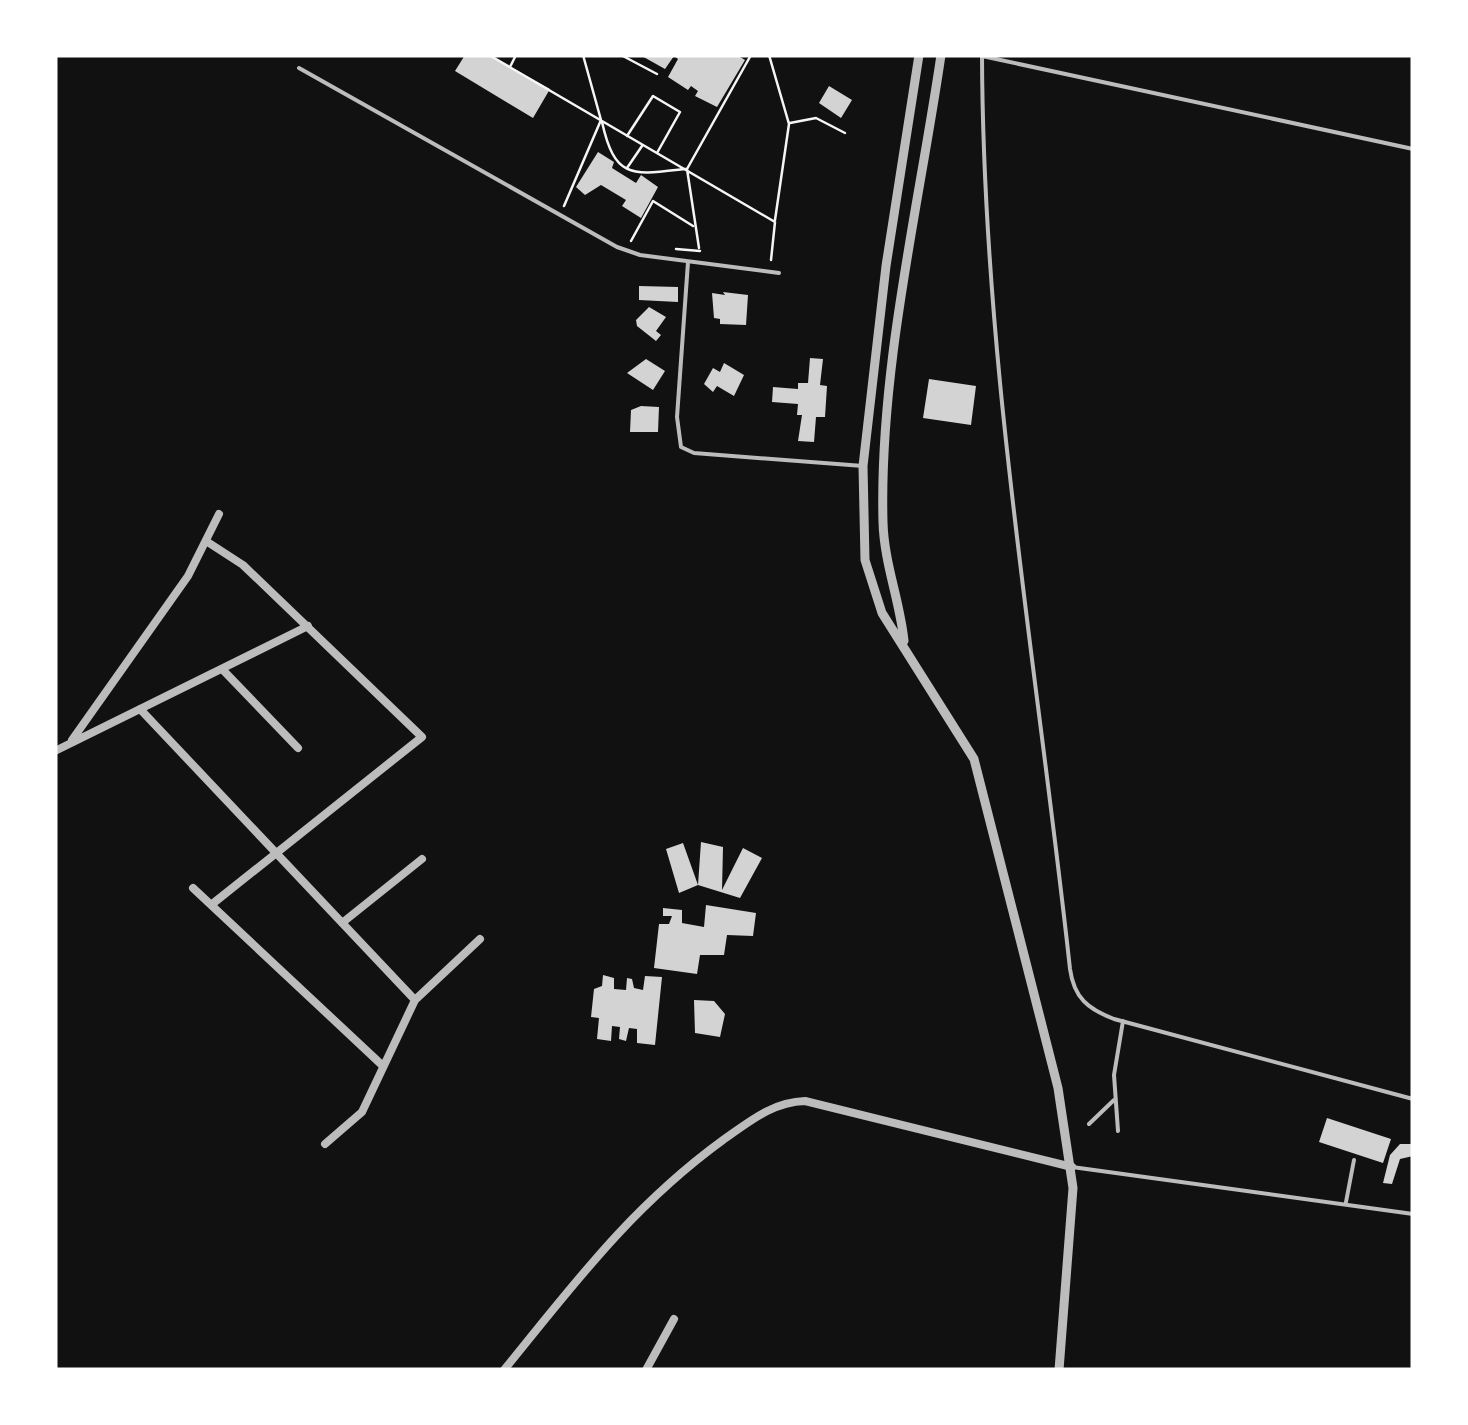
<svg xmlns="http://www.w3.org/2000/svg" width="1468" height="1425" font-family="Helvetica,sans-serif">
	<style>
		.building { fill: #d3d3d3 }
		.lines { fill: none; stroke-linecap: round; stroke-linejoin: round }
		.path { stroke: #f5f5f5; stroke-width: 2.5 }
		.service { stroke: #bcbcbc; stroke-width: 4 }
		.minor { stroke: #bcbcbc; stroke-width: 8 }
		.tertiary { stroke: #bcbcbc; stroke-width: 9 }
	</style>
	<rect width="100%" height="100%" fill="#111"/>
	<!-- building -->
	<path class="building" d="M465 55H489L550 89 533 118 455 71Z
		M640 55H737L745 60 717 107 695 96 698 91 691 86 688 90 668 77 678 59 674 56 665 69Z
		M829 86 852 100 841 118 819 103Z
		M598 152 614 162 612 168 636 183 641 175 658 187 641 218 622 206 626 200 601 185 585 195 576 187Z
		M639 286 678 287V302L639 300Z
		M723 292 748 295 746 325 720 324V319L714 318 712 293 725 295Z
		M649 307 666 317 656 331 661 335 656 341 637 326 636 320Z
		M810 358 823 359 820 385 827 386 825 417H816L814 442 798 441 802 415H797L798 404 772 402 773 387 798 389V383H808Z
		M646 359 665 371 653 390 627 373Z
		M724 363 744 375 734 396 717 386 713 392 704 384 713 368 720 372Z
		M929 379 976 386 971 425 923 418Z
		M641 406 659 407 658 432H630L631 410Z
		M701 842 723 847 722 890 743 848 762 858 740 898 698 885Z
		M683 843 698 885 679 893 666 849Z
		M706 905 756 913 753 936 727 935 724 955H700L697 974 654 968 659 924H669L672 916H663V908L682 910V923L704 927Z
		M603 975 614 978V989L626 990 627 978 632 979 634 988 643 990 645 976 662 977 655 1045 637 1043V1029L629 1028 626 1041 619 1039 620 1027 612 1026 611 1041 597 1039 599 1018 591 1017 594 989 602 986Z
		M694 1000 714 1001 725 1014 720 1037 695 1033Z
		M1327 1118 1391 1139 1383 1163 1319 1142Z
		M1400 1144H1413V1156L1400 1159 1392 1184 1383 1183 1390 1155Z"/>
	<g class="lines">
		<!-- path -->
		<path class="path" d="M489 55 775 222 771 260
			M621 55 657 74
			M769 55 789 124 775 220
			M510 67 516 55
			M602 122C615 180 632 175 686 169
			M790 123 816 118 845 133
			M627 136 653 96 680 112 657 153
			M627 168 642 146
			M564 206 601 120 583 55
			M631 241 653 201 693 226
			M699 248 687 169 751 55
			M676 249 700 251"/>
		<!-- service -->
		<path class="service" d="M982 55C983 361 1037 666 1070 969 1074 998 1088 1009 1114 1019L1413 1099
			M982 56 1413 149
			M299 68 617 247 640 255 779 273
			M688 262 677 417 681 447 694 453 863 466
			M1089 1124 1114 1100
			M1118 1131 1114 1075 1123 1021
			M1072 1167 1413 1214
			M1346 1202 1354 1160"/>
		<!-- minor -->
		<path class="minor" d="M206 541 243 565 422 737 211 905
			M222 669 298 748
			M140 709 415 1000
			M72 740 188 576 219 514
			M55 751 308 626
			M193 888 383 1066
			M342 923 422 859
			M325 1144 362 1112 415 1000 480 939
			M504 1370C574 1284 631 1207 723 1140 749 1122 772 1102 805 1101L1072 1167
			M646 1370 674 1319"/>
		<!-- tertiary -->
		<path class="tertiary" d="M919 55 886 266 863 466 865 560 882 613 974 759 1058 1088 1073 1188 1059 1370
			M904 641C900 601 884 563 883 522 879 369 919 206 941 55"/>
	</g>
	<!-- border -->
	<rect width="1468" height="1425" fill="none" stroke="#ffffff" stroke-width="115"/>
</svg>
